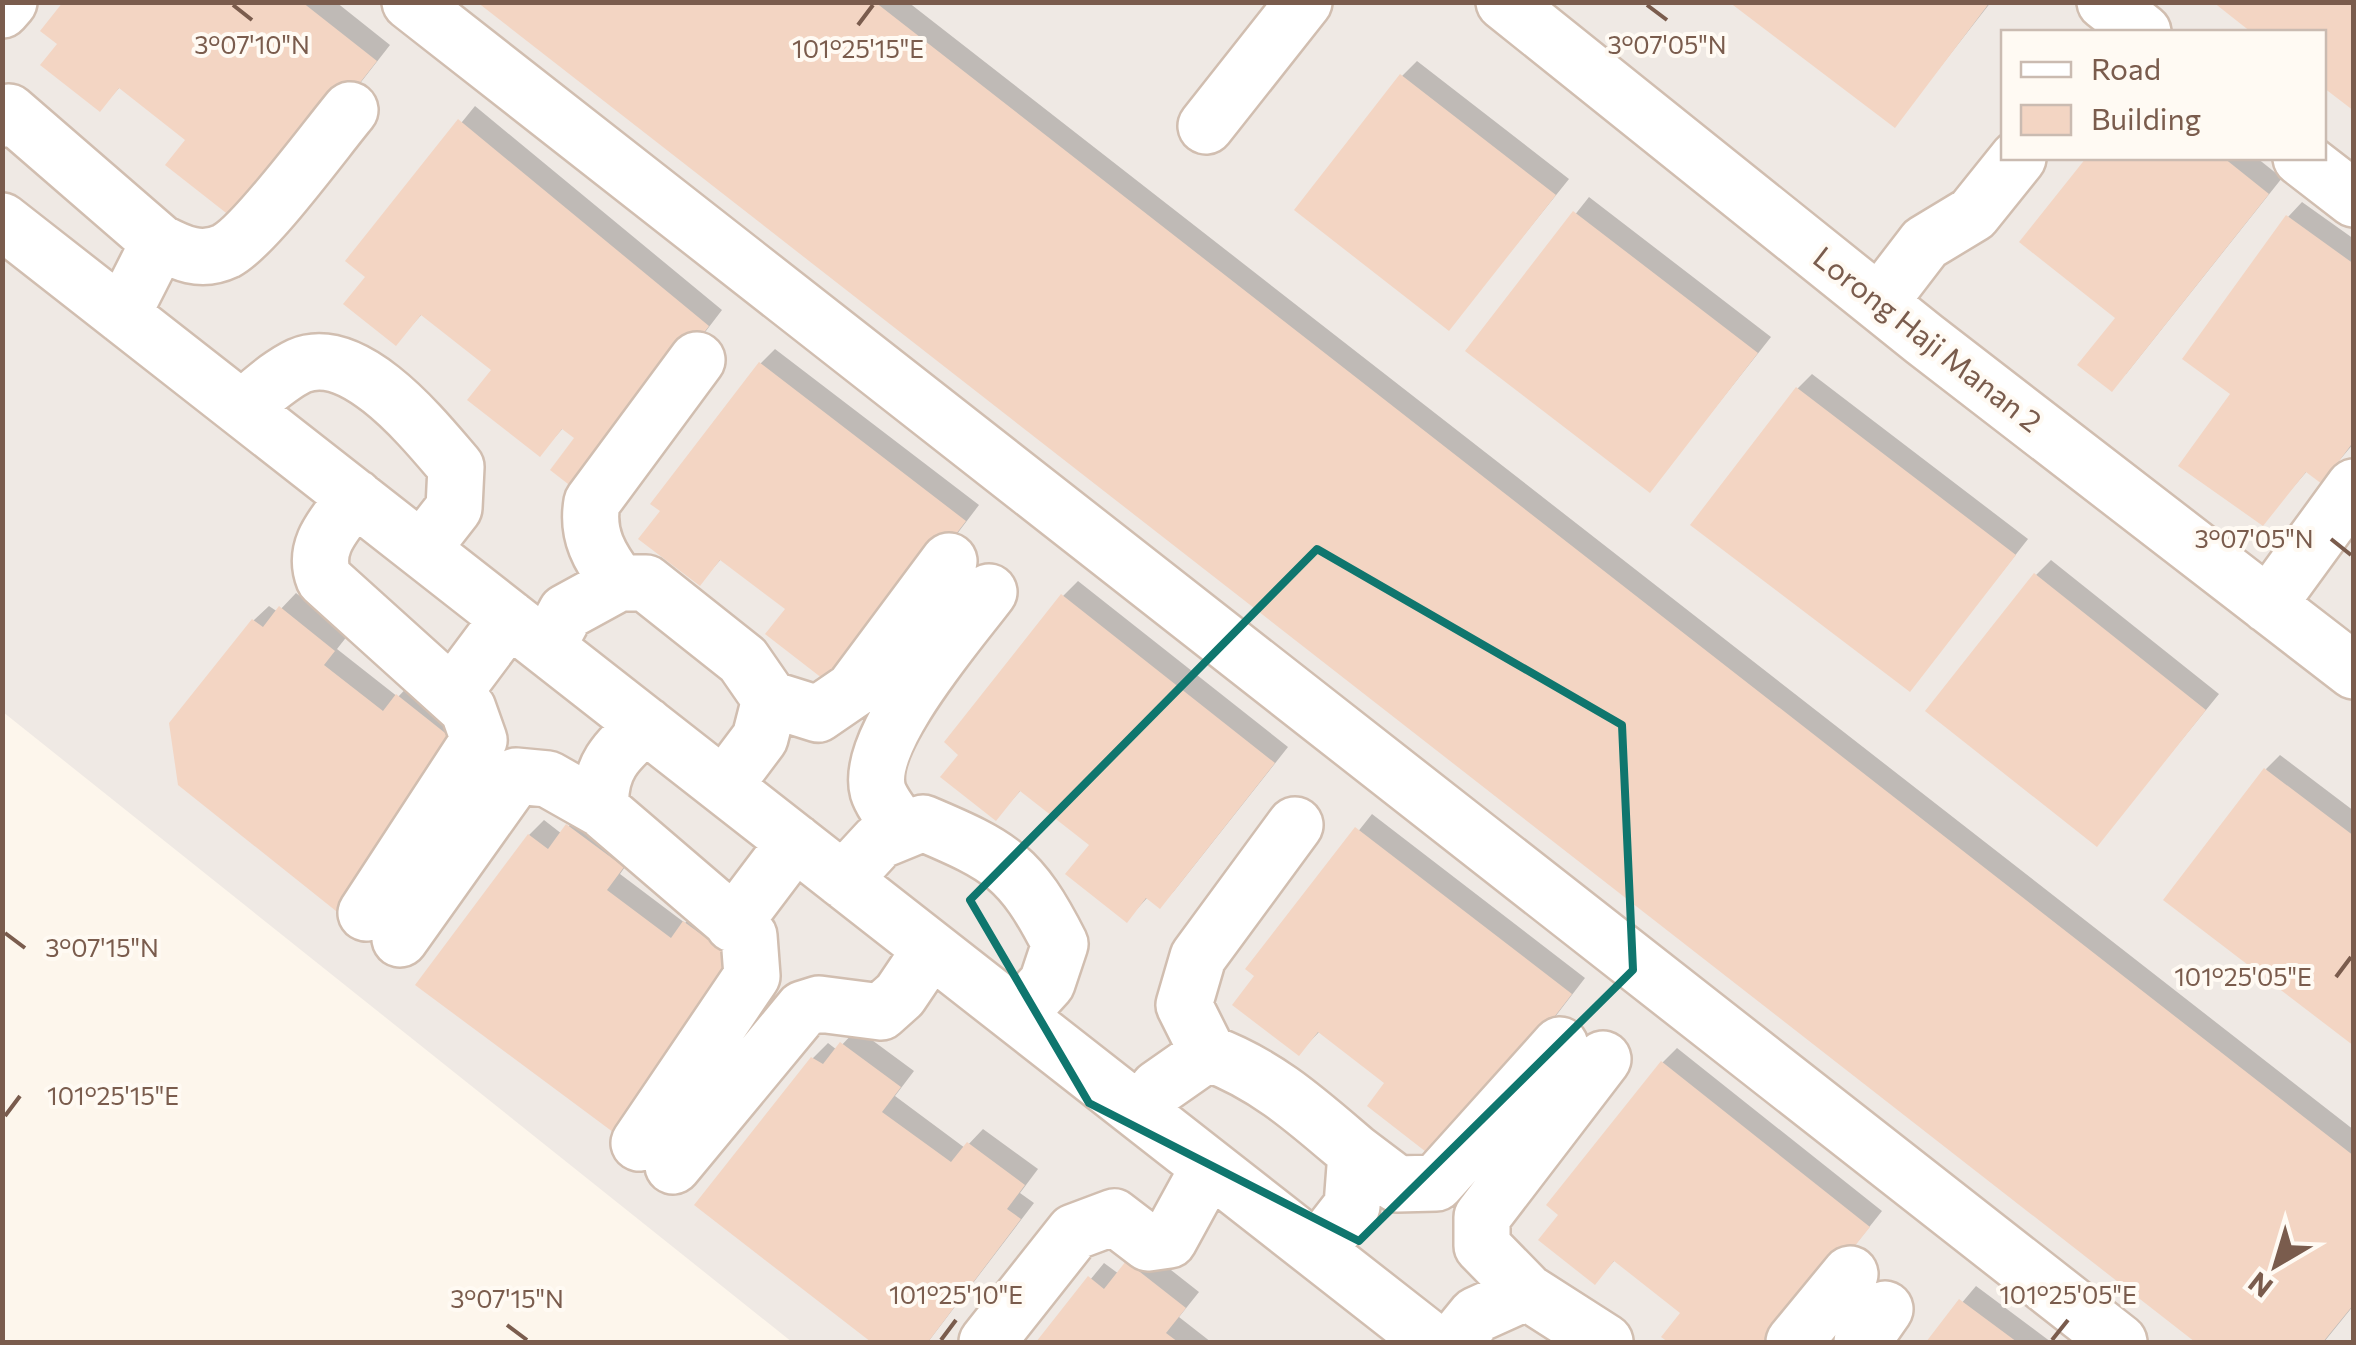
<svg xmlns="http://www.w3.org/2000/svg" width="2356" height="1345" font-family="Commissioner,sans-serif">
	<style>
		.industrial { fill: #efe9e4; fill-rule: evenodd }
		.shadow { fill: #0003 }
		.building { fill: #f3d5c3 }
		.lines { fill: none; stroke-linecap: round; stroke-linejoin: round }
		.minor-casing { stroke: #d1beb0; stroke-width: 60 }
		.minor { stroke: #fff; stroke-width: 55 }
		.marked { fill: none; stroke: #0f766e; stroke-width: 8; stroke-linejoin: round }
		.ticks { fill: none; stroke: #7a5c4d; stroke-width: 4 }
		.labels { text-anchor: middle; stroke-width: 8; stroke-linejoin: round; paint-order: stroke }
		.street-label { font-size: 30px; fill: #7a5c4d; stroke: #fffaf3 }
		.ticks-label { font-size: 25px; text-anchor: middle; fill: #7a5c4d; stroke: #fffaf3; stroke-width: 8; stroke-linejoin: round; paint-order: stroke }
	</style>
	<rect width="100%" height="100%" fill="#fdf6ec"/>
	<!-- industrial -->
	<path class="industrial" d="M2 3H2353V1342H792L3 712ZM2004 32H2324V158H2004Z"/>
	<!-- shadow -->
	<path class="shadow" d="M66 2H336L390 45 279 187 250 190 244 198 188 140 120 87 100 109 60 43Z
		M481 2H908L2354 1130V1305L2324 1342H2199Z
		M1734 2H1991L1895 125Z
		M2217 2H2354V108L2324 85V32H2256Z
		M1417 61 1569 179 1449 328 1402 76Z
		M475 106 722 310 595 476 578 438 564 427 540 454 494 370 423 313 396 343 369 277 349 261Z
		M2089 158H2257L2282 178 2126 374 2118 318 2022 241Z
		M1589 197 1771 337 1650 490 1468 350Z
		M2302 202 2354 239V443L2322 481 2308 470 2263 522 2234 393 2288 217Z
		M775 349 979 505 868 651 788 608 722 558 700 583 663 510 761 363Z
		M1812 374 2028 539 1910 689 1797 389Z
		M2051 560 2219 694 2097 844 2036 575Z
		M1078 581 1288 747 1174 891 1160 906 1148 897 1127 920 1092 845 1022 789 996 818 962 754 1063 596Z
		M296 593 348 635 337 649 398 697 413 681 472 728 456 748 172 723 254 620 269 606 278 612Z
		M2280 755 2354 811V1043L2266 769Z
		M582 811 636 851 620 874 685 923 700 908 752 947 635 1120 529 835 544 820 562 834Z
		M1372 814 1585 978 1474 1122 1388 1083 1320 1031 1299 1053 1258 976 1249 969Z
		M857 1029 914 1071 895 1096 965 1148 983 1129 1038 1169 1020 1193 1034 1203 928 1342H875L697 1205 813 1058 828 1043 837 1050Z
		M1677 1048 1882 1211 1778 1342H1672L1665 1337 1684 1313 1616 1259 1595 1282 1662 1063Z
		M1143 1248 1199 1292 1179 1317 1211 1342H1039L1104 1263 1119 1274Z
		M1976 1286 2051 1342H1929Z"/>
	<!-- building -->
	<path class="building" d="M63 2H302L377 61 264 205 248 192 230 216 165 165 185 140 119 88 100 112 40 65 57 44 40 31Z
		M477 2H875L2354 1156V1304L2323 1342H2195Z
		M1729 2H1990L1895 128Z
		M2213 2H2354V111L2324 88V32H2251Z
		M1400 74 1556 195 1449 331 1294 210Z
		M458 119 709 326 581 494 550 470 574 438 562 429 540 457 467 400 491 370 421 315 396 346 343 304 365 277 345 261Z
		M2086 158H2224L2269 194 2112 392 2077 365 2115 318 2019 242Z
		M1573 211 1758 353 1650 493 1465 351Z
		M2286 215 2354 264V441L2322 484 2306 472 2263 526 2178 466 2230 394 2182 359Z
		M759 362 966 521 853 669 827 682 765 634 785 609 720 560 700 586 638 539 660 511 650 504Z
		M1796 387 2016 555 1910 692 1690 525Z
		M2034 573 2206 710 2097 847 1925 711Z
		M1061 594 1275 763 1160 909 1146 898 1127 923 1065 874 1089 845 1020 791 996 821 940 777 958 755 944 742Z
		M279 606 335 651 324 665 383 711 396 694 459 744 341 915 178 785 169 723 252 619 263 627Z
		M2264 768 2354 836V1046L2163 900Z
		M566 824 624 867 607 890 671 938 683 921 740 963 621 1138 415 985 528 834 548 849Z
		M1355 827 1572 994 1459 1140 1430 1155 1367 1106 1384 1083 1318 1032 1299 1056 1232 1005 1254 976 1245 969Z
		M840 1042 901 1087 882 1112 951 1162 967 1142 1025 1185 1007 1209 1021 1219 928 1342H871L694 1205 811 1057 823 1064Z
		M1661 1061 1870 1227 1778 1342H1668L1661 1337 1680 1313 1614 1261 1595 1285 1538 1240 1558 1215 1546 1205Z
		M1126 1261 1186 1308 1166 1333 1178 1342H1036L1088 1276 1104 1289Z
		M1959 1299 2017 1342H1926Z"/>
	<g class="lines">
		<defs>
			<path id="minor" d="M410 2 2119 1342
				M1504 2 1924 339 2354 671
				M2105 2 2143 32
				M2 10 9 2
				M2 119 9 112 159 242 122 315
				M1206 126 1304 2
				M2301 158 2354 199
				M2 221 1433 1342
				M159 242C180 253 201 263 226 251 255 236 325 140 350 110
				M1879 303 1925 243 1973 214 2018 158
				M242 408C260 394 278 376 299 366 355 342 425 431 456 467L454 508 422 549
				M355 497C336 523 311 546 324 579L468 709 479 740 366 913
				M619 583C600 558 586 535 592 502L697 360
				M2268 605 2354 487
				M547 647 566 612 619 583H646L743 660 770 699 760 738 724 786
				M453 693 509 618
				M770 699 818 714 853 690 949 561
				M903 831C896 820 882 804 878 791 864 740 959 632 989 592
				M843 880 879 841 923 823C1001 856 1021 867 1060 944L1047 983 1017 1016
				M733 924 795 842
				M400 939 516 776 548 779 601 809
				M1208 1053 1184 1005 1198 957 1295 825
				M1140 1112 1158 1088 1208 1053C1268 1075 1308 1112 1356 1153L1352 1206 1317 1251
				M639 1143 752 976 749 936 601 809C598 768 616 751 646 725
				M1356 1153 1397 1184 1436 1183 1560 1045
				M673 1166 803 1009 819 1004 881 1012 900 995 931 949
				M1527 1292 1482 1246V1217L1603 1059
				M987 1342 1074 1232 1114 1217 1148 1243 1169 1240 1209 1167
				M1454 1342 1476 1315 1527 1292 1605 1342
				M1794 1342 1850 1274
				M1862 1342 1885 1309"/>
		</defs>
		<!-- minor casing -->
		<use href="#minor" class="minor-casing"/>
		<!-- minor -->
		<use href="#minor" class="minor"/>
	</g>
	<!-- marked area -->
	<path class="marked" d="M1317 549 1622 725 1633 970 1359 1241 1089 1103 970 900Z"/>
	<!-- ticks -->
	<path class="ticks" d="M233 5 252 20M1647 5 1667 20M858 25 873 5M2331 539 2351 555M5 933 25 948M2336 977 2351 957M5 1116 20 1096M507 1325 527 1340M941 1340 956 1320M2052 1340 2068 1320"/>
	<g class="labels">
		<!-- street labels -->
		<g class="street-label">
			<text transform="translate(1927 340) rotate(38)" y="10">Lorong Haji Manan 2</text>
		</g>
	</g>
	<g class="ticks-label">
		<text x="252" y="54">3°07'10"N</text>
		<text x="1667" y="54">3°07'05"N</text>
		<text x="858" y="58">101°25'15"E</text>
		<text x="2254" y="548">3°07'05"N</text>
		<text x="102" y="957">3°07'15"N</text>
		<text x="2243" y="986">101°25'05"E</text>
		<text x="113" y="1105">101°25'15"E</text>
		<text x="956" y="1304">101°25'10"E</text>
		<text x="2068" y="1304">101°25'05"E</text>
		<text x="507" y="1308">3°07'15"N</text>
	</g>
	<!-- border -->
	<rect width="2356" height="1345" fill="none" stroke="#7a5c4d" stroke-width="10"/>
	<!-- legend -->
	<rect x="2001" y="30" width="325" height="130" fill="#fffaf3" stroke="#cabbb1" stroke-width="2.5"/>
	<rect x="2021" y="62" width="50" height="15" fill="#ffffff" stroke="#cabbb1" stroke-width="2.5"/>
	<text x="2091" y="80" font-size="30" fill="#7a5c4d">Road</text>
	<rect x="2021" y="105" width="50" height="30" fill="#f3d5c3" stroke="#cabbb1" stroke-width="2.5"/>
	<text x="2091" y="130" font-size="30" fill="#7a5c4d">Building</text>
	<!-- north arrow -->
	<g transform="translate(2276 1265) rotate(218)" stroke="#fffaf3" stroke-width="8" paint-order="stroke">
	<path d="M0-8L18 38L0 25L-18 38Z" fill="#7a5c4d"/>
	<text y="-15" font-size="28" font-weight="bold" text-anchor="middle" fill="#7a5c4d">N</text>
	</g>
</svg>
